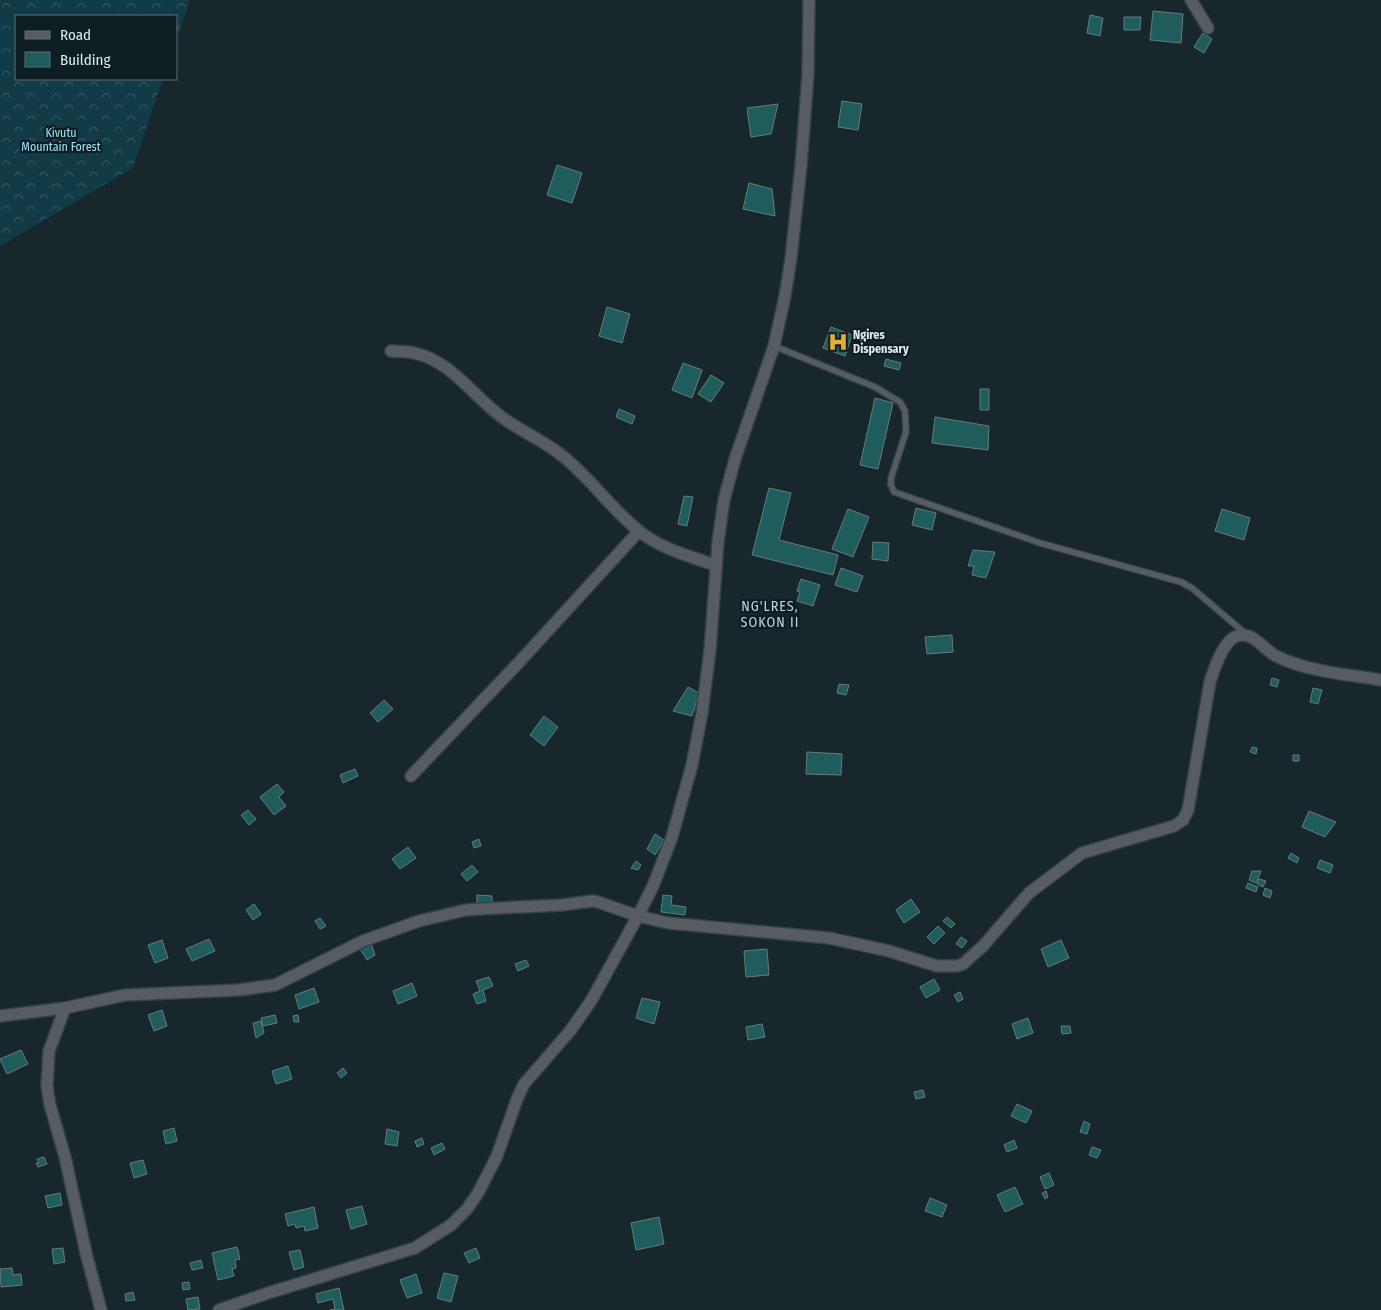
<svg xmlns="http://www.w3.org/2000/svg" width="1381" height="1310" font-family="'Fira Sans Condensed',sans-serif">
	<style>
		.forest { fill: url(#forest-crowns) }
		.building { fill: #1f5d5c; stroke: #687b7a }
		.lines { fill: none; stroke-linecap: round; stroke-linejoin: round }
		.service-casing { stroke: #334247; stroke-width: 8 }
		.minor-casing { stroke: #334247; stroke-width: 14 }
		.service { stroke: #575c62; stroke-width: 5.5 }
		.minor { stroke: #575c62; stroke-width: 11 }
		.labels { text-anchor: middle; stroke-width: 4.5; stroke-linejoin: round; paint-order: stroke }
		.park-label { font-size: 12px; fill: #9ae4fc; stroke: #0e1d22 }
		.poi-label { font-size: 12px; font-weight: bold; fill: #e1ebee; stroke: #0e1d22; text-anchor: start }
		.neighbourhood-label { font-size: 14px; letter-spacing: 1px; fill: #c1d4db; stroke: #0e1d22 }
	</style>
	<defs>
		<pattern id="forest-crowns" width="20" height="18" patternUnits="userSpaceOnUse" patternTransform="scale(1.25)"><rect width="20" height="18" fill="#103b47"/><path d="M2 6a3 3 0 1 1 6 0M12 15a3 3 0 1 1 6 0" fill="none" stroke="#325862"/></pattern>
	</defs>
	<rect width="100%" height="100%" fill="#17272c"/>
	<!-- forest -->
	<path class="forest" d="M0 0H190L176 41V16H16V79H163L133 168 0 246Z"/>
	<!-- building -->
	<path class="building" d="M1153 11 1183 14 1181 43 1150 40Z
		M1090 15 1103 18 1100 36 1087 33Z
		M1124 17H1141L1140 30H1124Z
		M1203 33 1212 39 1204 53 1194 47Z
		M842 101 862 104 858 130 838 127Z
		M778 104 771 134 751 137 747 108Z
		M557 165 582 173 572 203 547 195Z
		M749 183 772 189 775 216 743 209Z
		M607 307 630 314 622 343 599 336Z
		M831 327 852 335 845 356 823 348Z
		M886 359 901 363 899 370 884 366Z
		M683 363 702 370 692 398 672 390Z
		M711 375 724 383 711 402 698 394Z
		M980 389H989V410H980Z
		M875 398 893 403 878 469 860 465Z
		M619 409 635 416 632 424 616 417Z
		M935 417 989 426 988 450 932 443Z
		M769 488 791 493 779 540 838 555 833 575 752 555Z
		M684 496 693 497 687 526 678 524Z
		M916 508 936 513 932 530 912 525Z
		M848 509 869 517 853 557 832 549Z
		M1222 509 1250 518 1244 540 1215 531Z
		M873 542 889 543 888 561 872 559Z
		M973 550 995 552 986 578 972 575 974 566H968Z
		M841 568 863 576 857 592 835 585Z
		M801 579 820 585 813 606 797 601 800 592 797 591Z
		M952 635 953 652 927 654 925 637Z
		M1272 678 1279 680 1277 687 1270 685Z
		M839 684 849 685 846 695 837 693Z
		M688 687 699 693 692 716 673 711Z
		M1313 688 1322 690 1318 704 1310 702Z
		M384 700 393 709 378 722 370 713Z
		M544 716 558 727 544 746 530 735Z
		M1252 747 1257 748 1256 754 1250 752Z
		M807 752 842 754 841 775 806 774Z
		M1293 755H1299V761H1293Z
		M355 769 358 776 343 783 340 775Z
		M277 784 284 792 279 797 286 806 274 815 260 797Z
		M248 810 256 819 249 825 241 815Z
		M1309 811 1336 822 1325 837 1302 827Z
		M655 834 664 840 655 855 647 849Z
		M479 839 481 846 474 848 472 842Z
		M408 847 416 858 400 869 392 859Z
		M1291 853 1299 858 1297 863 1288 858Z
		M1320 860 1333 865 1330 873 1317 868Z
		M636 861 641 865 638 870 631 868Z
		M472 865 478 872 467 881 461 874Z
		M1252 871H1261L1256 883 1249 880Z
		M1259 879 1266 881 1263 887 1257 884Z
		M1248 883 1258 887 1256 892 1246 888Z
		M1265 888 1272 891 1270 898 1263 895Z
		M477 895 492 896V904H477Z
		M663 895 672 896 671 905 686 907 685 915 661 912Z
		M911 899 920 912 904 923 896 910Z
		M254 904 261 914 253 920 246 910Z
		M947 917 955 924 951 928 943 921Z
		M320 918 326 926 320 929 315 921Z
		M938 926 945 933 934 944 927 937Z
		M961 937 967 941 962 948 956 944Z
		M209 939 215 951 192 961 186 949Z
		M162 940 168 958 155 963 148 945Z
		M1061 940 1069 958 1048 967 1041 949Z
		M371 943 375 955 367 960 359 947Z
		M767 949 769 975 746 977 744 951Z
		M526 960 529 966 518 971 515 964Z
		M489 977 493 986 483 990 486 1001 477 1004 473 994 480 991 476 981Z
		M934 979 940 990 926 998 920 987Z
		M412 983 417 996 398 1004 393 991Z
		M314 988 319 1002 299 1009 295 995Z
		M960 992 963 999 958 1002 954 995Z
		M642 998 660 1002 654 1024 636 1018Z
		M162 1010 167 1026 154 1031 148 1015Z
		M275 1015 277 1023 263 1026 261 1018Z
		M298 1015 299 1022H294L293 1016Z
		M1028 1018 1033 1033 1017 1039 1012 1024Z
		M261 1021 264 1033 256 1038 253 1023Z
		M762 1024 765 1037 748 1040 746 1027Z
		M1061 1026H1070L1071 1033 1062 1034Z
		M21 1050 28 1064 7 1074 0 1059Z
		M288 1066 292 1079 276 1084 272 1071Z
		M343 1068 347 1073 341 1078 337 1073Z
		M923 1090 925 1097 916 1099 914 1092Z
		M1017 1104 1032 1111 1026 1123 1011 1116Z
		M1084 1121 1090 1124 1087 1134 1080 1132Z
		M174 1128 177 1141 166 1144 163 1131Z
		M387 1129 399 1132 397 1146 385 1144Z
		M422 1138 424 1144 417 1147 415 1141Z
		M1014 1140 1017 1148 1007 1152 1004 1145Z
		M442 1143 445 1149 434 1155 431 1148Z
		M1092 1147 1101 1150 1097 1158 1089 1155Z
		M44 1157 47 1164 38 1167 36 1163H39L37 1159Z
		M143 1160 147 1174 134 1178 130 1163Z
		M1049 1173 1054 1185 1045 1189 1040 1177Z
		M1015 1187 1023 1204 1005 1212 997 1195Z
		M1046 1191 1048 1197 1045 1199 1042 1193Z
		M60 1193 62 1205 48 1208 45 1196Z
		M930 1198 947 1205 942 1217 925 1211Z
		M362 1206 367 1224 351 1229 346 1210Z
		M314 1207 318 1228 305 1231 304 1226 296 1228 295 1224 288 1226 285 1214Z
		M659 1217 664 1244 636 1250 631 1223Z
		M237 1247 240 1259 235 1260 236 1268 232 1269 234 1276 218 1280 212 1253Z
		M63 1248 65 1262 54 1264 52 1249Z
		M476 1248 480 1258 469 1263 464 1253Z
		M300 1250 304 1267 294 1270 289 1252Z
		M201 1260 203 1268 192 1270 190 1263Z
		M12 1268 13 1275 21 1274 22 1285 1 1287 0 1269Z
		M444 1273 458 1276 451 1302 437 1298Z
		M416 1274 422 1293 407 1298 400 1280Z
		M189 1282 190 1289 183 1290 182 1283Z
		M339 1288 344 1310H330L335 1309 333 1299 318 1303 316 1294Z
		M133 1292 135 1300 126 1301 125 1294Z
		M198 1297 200 1309 188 1310 186 1299Z"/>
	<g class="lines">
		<defs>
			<path id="service" d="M774 346 875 387 900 402 905 411 906 432 891 478V485L894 492 1040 543 1181 582 1192 588 1246 634"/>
			<path id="minor" d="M1191 0 1208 28
				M391 351C398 352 407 351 414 353 449 360 472 394 499 415 518 430 541 439 560 454 589 476 611 509 639 531 661 549 689 556 715 565
				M411 776 522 659 639 531
				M65 1008 49 1051 47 1086 50 1105 65 1157 86 1253 101 1310
				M0 1016 65 1008 125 995 239 990 275 985 363 941 419 921 466 910 479 909 562 905 592 901 598 902 638 916 668 923 829 938 889 951 937 966H957L963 964 983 946 1029 893 1082 853 1174 826 1183 820 1188 810 1210 682C1214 669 1223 641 1237 636 1252 630 1264 650 1276 656 1308 672 1346 674 1381 680
				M219 1310 265 1294 415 1248 451 1225 467 1209 478 1193 497 1156 517 1099 524 1084 570 1031 591 1001 638 916 653 886 672 837 692 765 702 713 710 650 718 542 724 500 735 459 774 346 785 296 791 258 801 166 808 74 809 0"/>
		</defs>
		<!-- service casing -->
		<use href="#service" class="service-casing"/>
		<!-- minor casing -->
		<use href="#minor" class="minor-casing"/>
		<!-- service -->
		<use href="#service" class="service"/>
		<!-- minor -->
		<use href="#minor" class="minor"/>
	</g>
	<!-- icons -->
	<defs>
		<symbol id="hospital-bare" viewBox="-9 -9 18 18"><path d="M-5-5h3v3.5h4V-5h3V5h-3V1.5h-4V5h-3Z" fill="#e1af34" stroke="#0e1d22" stroke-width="2.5" paint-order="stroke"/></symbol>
	</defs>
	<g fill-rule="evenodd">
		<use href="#hospital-bare" x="824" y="328" width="28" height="28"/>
	</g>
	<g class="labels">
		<!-- park labels -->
		<g class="park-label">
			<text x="61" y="137">Kivutu<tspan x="61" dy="14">Mountain Forest</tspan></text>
		</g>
		<!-- poi labels -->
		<g class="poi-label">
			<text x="853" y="339">Ngires<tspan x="853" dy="14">Dispensary</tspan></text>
		</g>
		<!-- neighbourhood labels -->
		<g class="neighbourhood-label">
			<text x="770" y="611">NG'LRES,<tspan x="770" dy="16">SOKON II</tspan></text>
		</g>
	</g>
	<!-- legend -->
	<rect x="15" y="15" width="162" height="65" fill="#0e1d22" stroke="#626f74"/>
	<rect x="25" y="31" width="25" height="8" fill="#575c62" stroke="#626f74"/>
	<text x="60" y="40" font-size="15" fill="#e1ebee">Road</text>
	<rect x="25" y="52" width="25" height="15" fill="#1f5d5c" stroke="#626f74"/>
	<text x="60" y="65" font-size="15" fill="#e1ebee">Building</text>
</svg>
